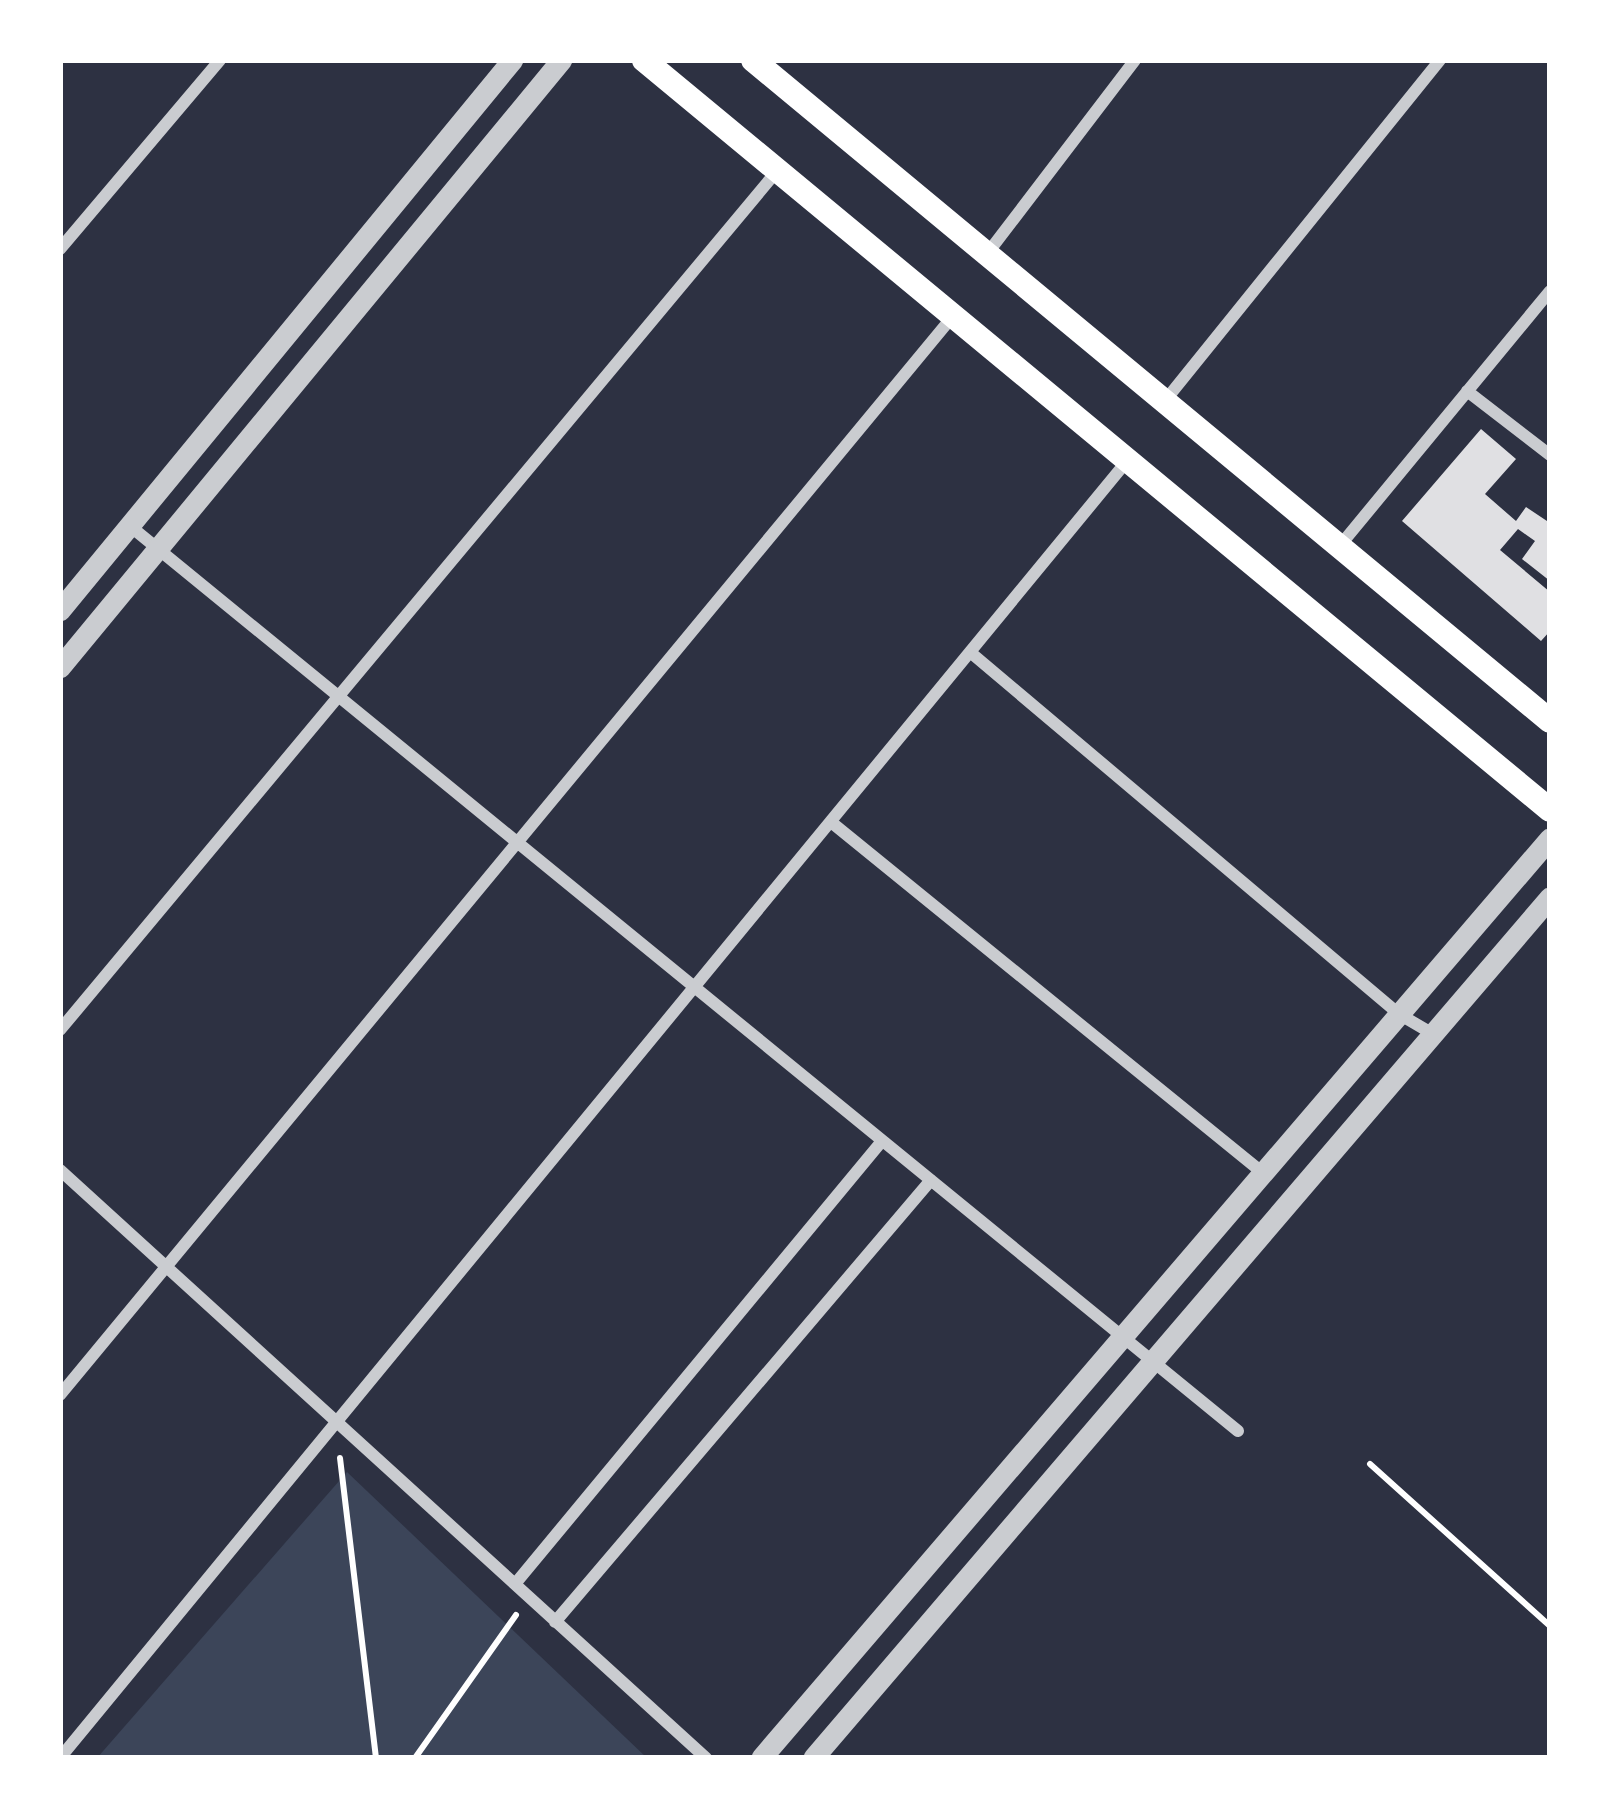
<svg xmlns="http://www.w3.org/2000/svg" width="1610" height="1818" font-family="Jost,sans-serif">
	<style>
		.green { fill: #3c4559 }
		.building { fill: #e0e0e3 }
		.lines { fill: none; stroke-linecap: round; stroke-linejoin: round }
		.path { stroke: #fff; stroke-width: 6 }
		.minor { stroke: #caccd0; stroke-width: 12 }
		.tertiary { stroke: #caccd0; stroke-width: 21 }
		.secondary { stroke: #fff; stroke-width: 24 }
	</style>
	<rect width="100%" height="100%" fill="#2d3142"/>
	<!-- green -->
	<path class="green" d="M347 1472 647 1758H97Z"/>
	<!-- building -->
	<path class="building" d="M1481 429 1516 459 1485 494 1516 521 1526 507 1550 523V581L1522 559 1535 541 1518 529 1500 550 1550 592V631L1541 641 1402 521Z"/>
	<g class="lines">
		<!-- path -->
		<path class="path" d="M340 1458 376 1758
			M1370 1464 1550 1626
			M415 1758 516 1615"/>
		<!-- minor -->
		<path class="minor" d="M60 249 220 60
			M987 254 1135 60
			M1467 391 1550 455
			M1164 402 1440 60
			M130 526 1238 1431
			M1338 548 1550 291
			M970 652 1399 1014 1433 1034
			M831 822 1263 1173
			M60 1030 777 171
			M60 1170 706 1758
			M60 1395 953 316
			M515 1584 882 1141
			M555 1622 931 1180
			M60 1758 1127 461"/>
		<!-- tertiary -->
		<path class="tertiary" d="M60 611 513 60
			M60 668 562 60
			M762 1758 1550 839
			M814 1758 1550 898"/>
		<!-- secondary -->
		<path class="secondary" d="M644 60 1550 810
			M753 60 1550 721"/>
	</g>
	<!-- border -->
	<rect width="1610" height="1818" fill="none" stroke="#ffffff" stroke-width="126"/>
</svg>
